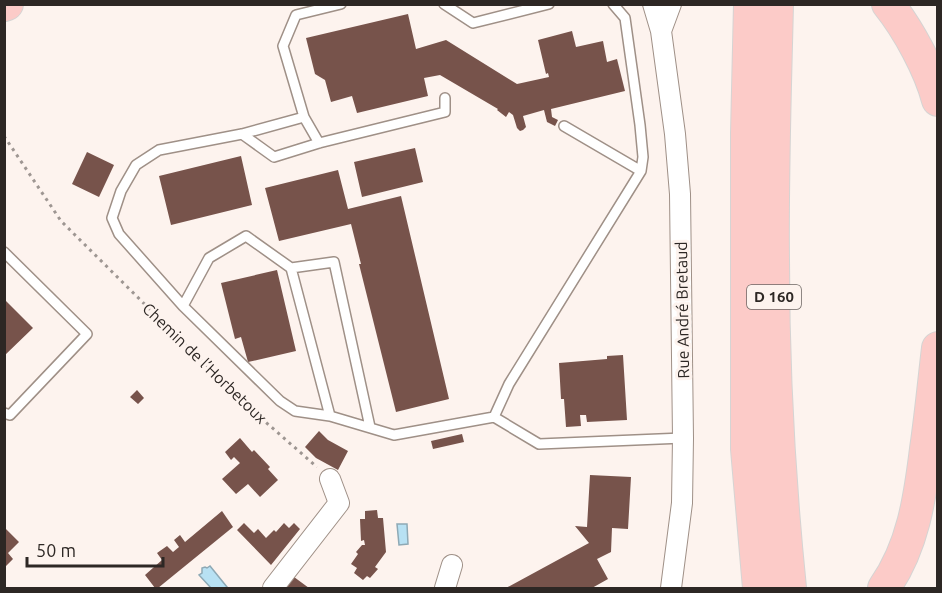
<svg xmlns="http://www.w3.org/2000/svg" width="942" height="593" font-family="Ubuntu,sans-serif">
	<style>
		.water { fill: #b8e1f3; stroke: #8ea9b5; stroke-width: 1.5 }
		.building { fill: #77534b }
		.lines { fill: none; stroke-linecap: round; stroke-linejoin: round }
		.service-casing { stroke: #9f9087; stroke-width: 12 }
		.minor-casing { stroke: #9f9087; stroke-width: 22 }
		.trunk-casing { stroke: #d5d4d3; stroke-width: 34 }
		.path { stroke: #9e9692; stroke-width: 3; stroke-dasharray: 3 4.5; stroke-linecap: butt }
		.service { stroke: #fff; stroke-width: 9 }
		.minor { stroke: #fff; stroke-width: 20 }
		.trunk { stroke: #fccbc8; stroke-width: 32 }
		.labels { text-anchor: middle; stroke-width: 6; stroke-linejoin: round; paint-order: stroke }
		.shield { fill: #fdf3ee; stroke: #6b6461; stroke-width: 1.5 }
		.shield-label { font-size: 15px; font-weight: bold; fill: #2d2724 }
		.street-label { font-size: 16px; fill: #2d2724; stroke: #fdf3ee }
	</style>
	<rect width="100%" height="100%" fill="#fdf3ee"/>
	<!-- water -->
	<path class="water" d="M407 524 408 544 399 545 397 524Z
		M210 566 227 587 226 588H211L199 575 202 573V568L205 567 207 568Z"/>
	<!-- building -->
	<path class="building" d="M408 14 416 49 446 40 517 84 549 77 548 73 546 74 538 40 572 31 576 47 603 41 607 62 617 59 625 91 551 109 552 117 558 120 555 126 547 122 544 110 523 116 526 127 523 130 520 131 517 128 513 115 509 112 506 117 497 110 498 109 440 75 424 78 428 96 357 113 352 96 331 102 325 80 315 74 306 38Z
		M415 148 423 182 362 197 354 162Z
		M87 152 114 165 99 197 72 184Z
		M241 156 252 205 171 225 159 176Z
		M338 170 348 209 401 196 449 399 396 412 359 264H361L351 224 279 241 265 188Z
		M277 270 296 351 248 362 241 337 235 339 221 283Z
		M4 299 33 328 4 356Z
		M623 355 627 420 587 422 586 415H580L581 426 566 427 564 399H561L559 363 607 359V356Z
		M137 390 144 398 138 404 130 397Z
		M319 431 328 440 348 451 338 470 316 458 305 447Z
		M462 434 464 442 433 449 431 441Z
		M240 438 252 452 254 450 270 467 268 469 278 480 260 497 248 484 236 494 222 479 240 463 234 457 231 460 225 452Z
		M590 475 631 477 628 529 612 528 611 552 597 559 608 579 592 588H506L589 543 575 526 587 527Z
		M377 510 378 518H383L386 552 375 567 378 569 370 578 367 576 363 580 354 573 357 568 351 564 358 554 356 552 362 545H365L364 540 361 541 360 519H365V511Z
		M222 511 233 527 158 588H155L145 575 162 560 157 553 167 546 173 552 179 547 174 540 180 535 185 542Z
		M244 523 254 533 258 529 266 538 274 530 276 532 284 523 289 528 294 523 300 529 271 565 237 530Z
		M4 527 19 542 8 553 13 559 4 568Z
		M294 577 309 588H285Z"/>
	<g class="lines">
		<defs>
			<path id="service" d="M444 4 473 23 549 4
				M304 117 283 46 296 15 341 4
				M564 126 641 171
				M242 134 274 157 319 143 445 112V98
				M319 143 304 117 242 134 159 150 136 165 121 191 112 218 119 234 183 306 280 401 295 411 330 416
				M4 252 87 334 10 415 4 413
				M291 268 334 262 370 427
				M183 306 209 258 246 236 291 268 330 416 394 435 494 417 539 444 683 438
				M494 417 509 384 641 171 643 157 640 125 625 18 613 4"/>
			<path id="minor" d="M653 4 661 31 675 134 680 194 683 438 682 503 671 588
				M661 31 671 4
				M273 588 339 503 330 479
				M445 588 452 565"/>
			<path id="trunk" d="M750 4 747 133V449L759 588
				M777 4C775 90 772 175 773 260 773 370 779 480 790 588
				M888 4C908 29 930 69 938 100
				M4 5 7 4
				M884 588C913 547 920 498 926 449 931 415 934 382 938 348"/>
		</defs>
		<!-- service casing -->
		<use href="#service" class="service-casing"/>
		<!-- minor casing -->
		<use href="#minor" class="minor-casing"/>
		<!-- trunk casing -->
		<use href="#trunk" class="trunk-casing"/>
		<!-- path -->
		<path class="path" d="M4 136 61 221 245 404 317 467"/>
		<!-- service -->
		<use href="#service" class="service"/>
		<!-- minor -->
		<use href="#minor" class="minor"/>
		<!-- trunk -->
		<use href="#trunk" class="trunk"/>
	</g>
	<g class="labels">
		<!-- shield labels -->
		<rect class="shield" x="747" y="285" width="54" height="24" rx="4.5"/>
		<g class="shield-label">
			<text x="774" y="302">D 160</text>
		</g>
		<!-- street labels -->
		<g class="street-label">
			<text transform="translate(682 310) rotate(-91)" y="6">Rue André Bretaud</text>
			<text transform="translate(205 363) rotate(44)" y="6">Chemin de l’Horbetoux</text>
		</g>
	</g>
	<!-- border -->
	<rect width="942" height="593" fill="none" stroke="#2d2724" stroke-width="12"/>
	<!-- scale -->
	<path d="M27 557v9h136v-9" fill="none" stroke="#2d2724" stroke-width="3"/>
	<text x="36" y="557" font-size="18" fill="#2d2724" stroke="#fdf3ee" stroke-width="4.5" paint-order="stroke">50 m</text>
</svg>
